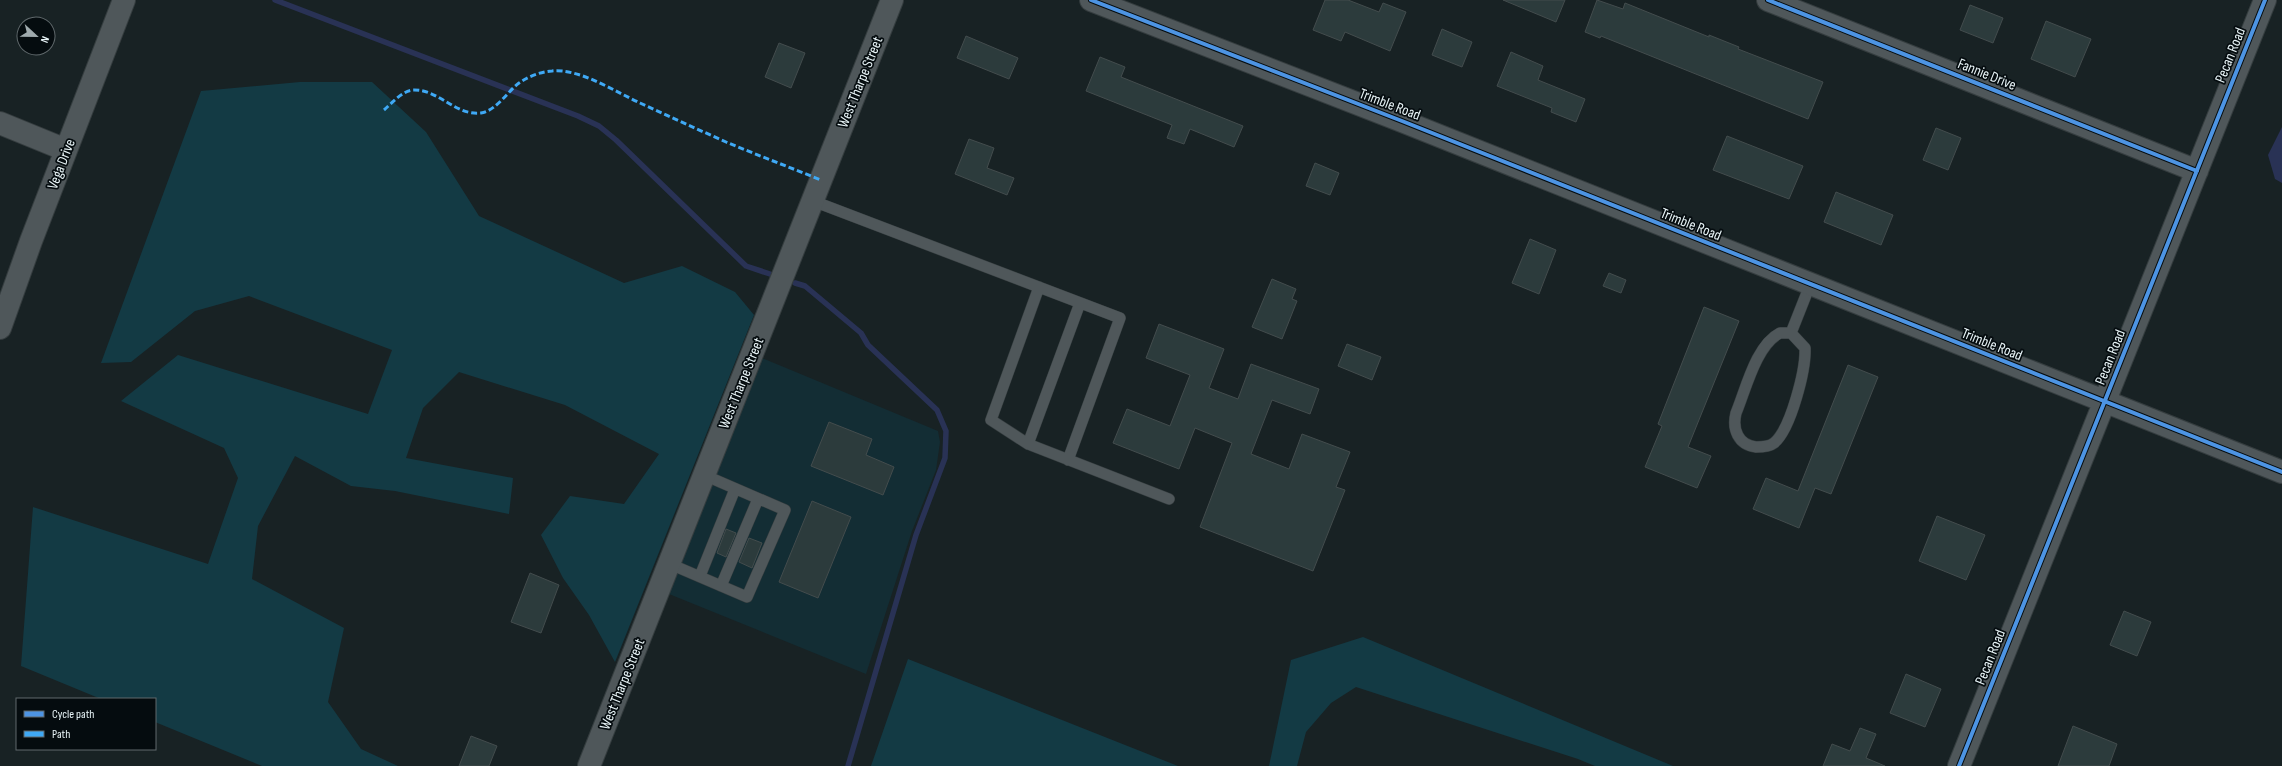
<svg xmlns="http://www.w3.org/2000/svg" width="2282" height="766" font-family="'Sofia Sans Condensed',sans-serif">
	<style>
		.built { fill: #132d34 }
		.green { fill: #133a44 }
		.water { fill: #293255 }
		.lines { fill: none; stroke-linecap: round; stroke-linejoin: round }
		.stream { stroke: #293255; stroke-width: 5.5 }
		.building { fill: #2c3b3c; stroke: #434c4d }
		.lane-casing { stroke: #353d3f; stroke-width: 12 }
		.street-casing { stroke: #353d3f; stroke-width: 24 }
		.secondary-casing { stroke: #353d3f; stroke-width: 24 }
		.lane { stroke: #4f575a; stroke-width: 11 }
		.street { stroke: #4f575a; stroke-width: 22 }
		.secondary { stroke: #4f575a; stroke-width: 22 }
		.quiet { stroke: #3fa9f5; stroke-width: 3; stroke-dasharray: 6 3; stroke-linecap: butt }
		.cycleway-casing { stroke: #050c0f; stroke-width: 6 }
		.cycleway { stroke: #4d94e3; stroke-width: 4 }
		.labels { text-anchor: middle; stroke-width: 3.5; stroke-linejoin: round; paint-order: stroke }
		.street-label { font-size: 15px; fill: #e8f4f7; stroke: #050c0f }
	</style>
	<rect width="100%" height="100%" fill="#182224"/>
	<!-- built -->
	<path class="built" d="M762 358 938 431 940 442 936 470 912 531 866 674 669 594Z"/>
	<!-- green -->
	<path class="green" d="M300 82H372L426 132 479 216 624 283 682 266 735 292 754 315 615 662 589 615 563 578 541 535 570 496 624 504 659 454 565 405 459 372 423 408 406 458 513 478 509 514 395 491 351 486 295 456 258 526 252 579 344 628 328 702 361 749 398 766H262L155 722V699H101L21 666 33 507 208 564 238 478 224 448 121 401 178 355 368 414 392 350 249 296 195 311 131 362 101 363 201 91Z
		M1363 637 1673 766H1595L1578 759 1356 687 1331 703 1306 732 1297 766H1269L1291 660Z
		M908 659 1178 766H871Z"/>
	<!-- water -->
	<path class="water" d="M2282 127V183L2275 179 2268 155Z"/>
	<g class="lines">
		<!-- stream -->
		<path class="stream" d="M275 0 578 116 599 126 616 140 746 266 770 274
			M795 283 805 286 861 333 868 345 937 410 946 431 945 458 916 535 848 766"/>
	</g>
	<!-- building -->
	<path class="building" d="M1325 0H1348L1379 12 1383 3 1406 12 1390 51 1345 32 1341 41 1313 30Z
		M1503 0H1565L1556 22Z
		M1597 0 1623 9 1625 3 1709 37V35L1739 47 1738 49 1823 82 1808 119 1601 36 1600 38 1585 32Z
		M1970 5 2003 18 1993 43 1960 30Z
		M2046 21 2091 39 2075 77 2031 59Z
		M1442 29 1472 42 1462 67 1432 55Z
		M966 36 1018 58 1009 79 957 58Z
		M779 43 805 53 791 88 765 77Z
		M1511 52 1543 66 1538 80 1585 99 1576 122 1551 112 1552 108 1497 86Z
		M1100 57 1125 67 1121 77 1243 126 1234 147 1190 129 1184 144 1167 138 1172 125 1086 91Z
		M1936 128 1961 138 1948 170 1923 160Z
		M1727 136 1803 166 1789 199 1713 170Z
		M969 139 994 148 987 168 1014 178 1007 195 955 174Z
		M1315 163 1339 173 1330 195 1306 186Z
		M1836 192 1893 215 1881 245 1824 222Z
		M1530 239 1556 250 1539 294 1512 283Z
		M1609 273 1626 280 1621 293 1603 286Z
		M1272 279 1296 289 1292 299 1297 301 1282 339 1252 327Z
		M1704 307 1739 321 1688 447 1711 456 1697 488 1645 467 1662 426 1658 424Z
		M1159 324 1224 349 1209 388 1238 399 1251 364 1319 389 1310 414 1272 400 1251 454 1289 469 1302 434 1350 452 1336 487 1345 490 1313 571 1200 527 1232 443 1195 428 1179 469 1113 443 1127 409 1170 426 1190 375 1146 358Z
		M1347 344 1381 357 1372 380 1338 366Z
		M1848 365 1878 377 1831 494 1815 488 1799 528 1753 509 1766 478 1798 491Z
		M829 422 872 439 866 455 894 467 883 495 811 466Z
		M812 501 851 517 818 598 779 582Z
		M1937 516 1985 535 1966 580 1919 561Z
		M726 529 736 533 726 557 717 553Z
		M749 538 762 543 752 568 739 562Z
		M530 573 559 585 541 633 511 622Z
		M2124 611 2151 622 2137 656 2110 645Z
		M1906 674 1941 689 1925 727 1890 713Z
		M2073 726 2117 744 2109 766H2058Z
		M1860 728 1876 734 1866 758 1885 766H1823L1832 744 1850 751Z
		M471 736 497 746 489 766H459Z"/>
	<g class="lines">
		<defs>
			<path id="lane" d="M813 201 1120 318 1068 460
				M1039 287 991 420 1028 444 1169 499
				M1780 333H1791L1805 348C1806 369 1791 429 1774 443 1769 447 1761 447 1756 447 1738 445 1732 429 1736 413 1746 389 1756 345 1780 333Z
				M1791 333 1810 285
				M1028 444 1080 303
				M670 564 747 597 785 510 704 475
				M700 576 735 489
				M721 586 758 499"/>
			<path id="street" d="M1091 0 1402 121 2282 472
				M1768 0 2197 171
				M0 123 66 150
				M0 328 31 241 124 0
				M1959 766 2265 0"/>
			<path id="secondary" d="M589 766 892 0"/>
		</defs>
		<!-- lane casing -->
		<use href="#lane" class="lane-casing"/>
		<!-- street casing -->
		<use href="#street" class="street-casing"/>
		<!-- secondary casing -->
		<use href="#secondary" class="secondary-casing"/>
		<!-- lane -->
		<use href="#lane" class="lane"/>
		<!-- street -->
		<use href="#street" class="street"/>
		<!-- secondary -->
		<use href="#secondary" class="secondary"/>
		<!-- quiet -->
		<path class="quiet" d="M384 110C392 103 402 91 413 90 439 89 455 116 481 113 496 111 508 91 519 83 529 76 540 72 552 71 579 68 616 92 640 103 668 116 697 129 726 142 757 155 789 167 821 180"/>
		<defs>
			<path id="cycleway" d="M1091 0 1402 121 2282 472
				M1768 0 2197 171
				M1959 766 2265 0"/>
		</defs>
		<!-- cycleway casing -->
		<use href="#cycleway" class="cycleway-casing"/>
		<!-- cycleway -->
		<use href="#cycleway" class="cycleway"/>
	</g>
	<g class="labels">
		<!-- street labels -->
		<g class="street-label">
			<text transform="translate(2230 55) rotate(-68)" y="5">Pecan Road</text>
			<text transform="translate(1987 74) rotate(22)" y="5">Fannie Drive</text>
			<text transform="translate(860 82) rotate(-68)" y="5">West Tharpe Street</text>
			<text transform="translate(1390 104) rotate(21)" y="5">Trimble Road</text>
			<text transform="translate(61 164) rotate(-69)" y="5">Vega Drive</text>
			<text transform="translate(1691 224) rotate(22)" y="5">Trimble Road</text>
			<text transform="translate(1992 344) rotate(22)" y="5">Trimble Road</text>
			<text transform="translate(2110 357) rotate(-68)" y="5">Pecan Road</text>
			<text transform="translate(741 383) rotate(-68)" y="5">West Tharpe Street</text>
			<text transform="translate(1990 657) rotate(-68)" y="5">Pecan Road</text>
			<text transform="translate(622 684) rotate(-68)" y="5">West Tharpe Street</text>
		</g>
	</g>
	<!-- legend -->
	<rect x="16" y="698" width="140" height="52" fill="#050c0f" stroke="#60696c"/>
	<rect x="24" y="711" width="20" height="6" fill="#4d94e3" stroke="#60696c"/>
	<text x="52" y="718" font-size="12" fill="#e8f4f7">Cycle path</text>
	<rect x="24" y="731" width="20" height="6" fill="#3fa9f5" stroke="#60696c"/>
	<text x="52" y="738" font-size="12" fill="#e8f4f7">Path</text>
	<!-- north arrow -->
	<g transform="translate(36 36) rotate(112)"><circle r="19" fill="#050c0f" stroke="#60696c"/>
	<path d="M0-3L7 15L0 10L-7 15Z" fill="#9faaad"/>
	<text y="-6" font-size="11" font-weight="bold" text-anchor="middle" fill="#e8f4f7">N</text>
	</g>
</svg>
